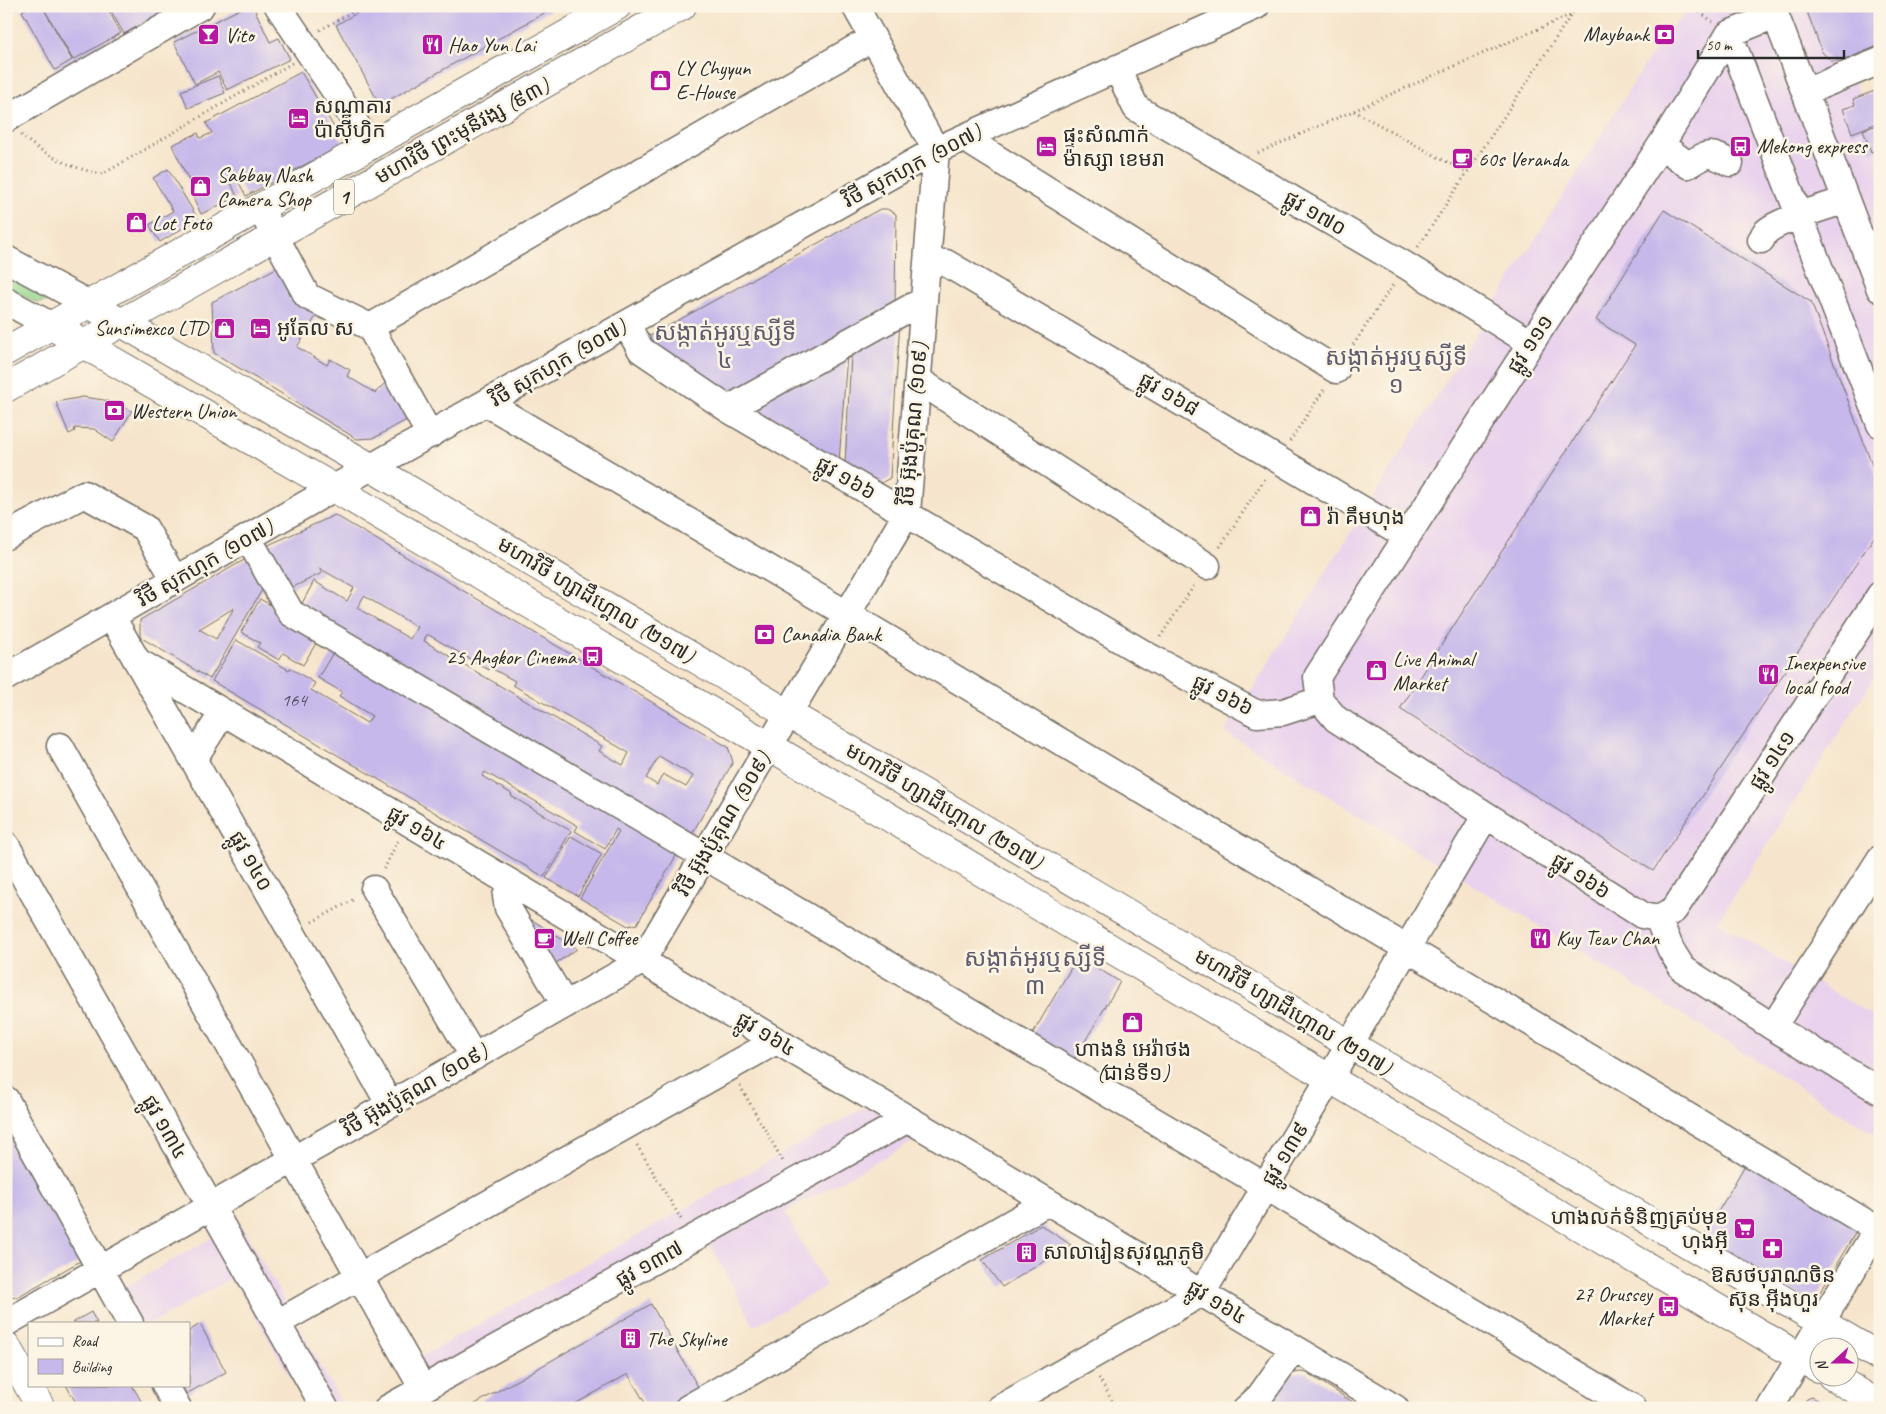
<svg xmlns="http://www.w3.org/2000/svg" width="1886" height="1414" font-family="Caveat,'Noto Sans Khmer',sans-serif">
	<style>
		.built { fill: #e9d2ed }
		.green { fill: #96d890; stroke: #60825e }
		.building { fill: #c6b8ea; fill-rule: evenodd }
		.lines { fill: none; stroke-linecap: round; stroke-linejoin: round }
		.minor-casing { stroke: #726c63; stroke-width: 29 }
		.major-casing { stroke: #726c63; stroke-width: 30 }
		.highway-casing { stroke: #726c63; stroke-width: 30 }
		.path { stroke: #726c63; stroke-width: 3; stroke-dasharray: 1 4; stroke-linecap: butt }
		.minor { stroke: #fff; stroke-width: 26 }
		.major { stroke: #fff; stroke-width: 28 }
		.highway { stroke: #fff; stroke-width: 28 }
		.labels { text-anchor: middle; stroke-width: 5; stroke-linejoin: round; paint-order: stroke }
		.number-label { font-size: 19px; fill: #524e5b }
		.shield { fill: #fcf5e5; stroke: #6a6863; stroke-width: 1 }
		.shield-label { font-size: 20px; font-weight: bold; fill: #2b2b2b }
		.poi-label { font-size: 21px; fill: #2b2b2b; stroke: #fcf5e5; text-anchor: start }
		.street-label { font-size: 21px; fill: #2b2b2b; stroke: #fcf5e5 }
		.quarter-label { font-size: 24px; fill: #615c6e; stroke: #fcf5e5 }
	</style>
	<rect width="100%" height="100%" fill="#fcf5e5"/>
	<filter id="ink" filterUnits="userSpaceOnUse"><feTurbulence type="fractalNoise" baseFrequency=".02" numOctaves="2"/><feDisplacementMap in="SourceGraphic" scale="10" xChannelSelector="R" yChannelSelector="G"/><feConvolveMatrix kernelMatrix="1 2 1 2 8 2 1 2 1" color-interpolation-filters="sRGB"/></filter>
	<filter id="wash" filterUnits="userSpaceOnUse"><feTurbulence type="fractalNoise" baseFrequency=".0096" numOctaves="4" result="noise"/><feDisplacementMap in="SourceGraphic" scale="20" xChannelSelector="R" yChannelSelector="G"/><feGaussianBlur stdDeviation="1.12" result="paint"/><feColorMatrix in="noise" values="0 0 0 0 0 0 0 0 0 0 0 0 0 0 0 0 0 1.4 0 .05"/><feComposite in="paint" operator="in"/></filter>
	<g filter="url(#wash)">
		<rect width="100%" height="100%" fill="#f6e5cc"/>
		<!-- built -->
		<path class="built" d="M1693 6H1811L1832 19 1880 149V669L1717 922 1880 1020V1137L1225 732 1664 35Z
			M869 1105 923 1136 785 1212 826 1286 754 1326 709 1243 438 1396 417 1359Z
			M240 1222 344 1408H308L233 1277 152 1323H132L115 1293Z"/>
		<!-- green -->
		<path class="green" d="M6 272 45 292 50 301 37 303 6 286Z"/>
		<g id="blocks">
			<!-- building -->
			<path class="building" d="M31 6H106L121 33 73 60 44 9 72 60 55 70 22 11Z
				M108 6H174L124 34Z
				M246 6H253L270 42 279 38 290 59 227 90 218 72 195 84 174 42Z
				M369 6H557L380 105 336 25Z
				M1805 6H1880V45L1842 61H1831L1822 52Z
				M301 72 344 144 246 196 236 177 230 180 237 197 201 214 193 197 196 196 172 145 198 133 200 138 212 133 206 123Z
				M218 76 225 93 188 108 181 91Z
				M1880 89V122L1852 133 1843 109 1855 105 1853 99Z
				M1880 124V149L1871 152 1863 130Z
				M168 169 198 219 160 242 149 225 173 211 153 178Z
				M880 209H887L896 214 895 307 732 400 648 348V337Z
				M1664 210 1811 302 1880 486V528L1653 871 1400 709 1635 345 1596 320Z
				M282 265 318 313 297 347 327 365 330 359 350 370 347 376 375 393 389 379 410 418 374 438 357 439 214 353 212 302Z
				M900 321 890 478 881 483 868 480 845 464 851 356Z
				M847 354 839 462 745 407Z
				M83 397 104 400 132 411 113 442 94 429 74 428 75 431 69 434 56 402Z
				M335 515 728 747 733 762 689 839 299 609 314 581 347 601 354 588 319 568 322 573 285 591 264 547ZM364 596 417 627 410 639 357 608ZM427 634 489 670 491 668 515 681 513 685 629 753 623 765 599 751 602 746 424 641ZM659 756 693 776 686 787 663 774 657 785 646 778Z
				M251 556 266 583 210 679 140 637V620ZM234 608 216 639 199 629Z
				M260 599 321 635 303 665 283 653 279 660 257 647 260 643 241 632Z
				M236 640 289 670 290 668 315 683 311 690 367 723 372 716 339 696 342 692 318 678 338 644 681 847 637 924 628 926 580 898 619 831 616 829 605 849 575 831 578 826 485 772 482 776 512 794 511 796 571 831 544 877 212 681Z
				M571 836 602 854 578 896 546 878Z
				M532 920 577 949 550 967 523 927Z
				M1078 956 1120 982 1071 1065 1029 1040Z
				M6 1124 84 1259 17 1297 6 1296Z
				M1749 1158 1860 1225 1820 1292 1816 1295 1807 1297H1802L1703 1238Z
				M1041 1225 1071 1245 1002 1287 982 1260Z
				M651 1304 702 1394 677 1408H648L628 1374 568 1408H468Z
				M91 1312 97 1323H72Z
				M200 1324 226 1372 186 1394 182 1385H189V1331Z
				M1301 1372 1307 1373 1362 1408H1266L1293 1373Z
				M66 1385H132L141 1401 129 1408H79Z
				M1812 1397 1827 1405 1826 1408H1800L1807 1399Z"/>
		</g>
	</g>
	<g filter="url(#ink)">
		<use href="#blocks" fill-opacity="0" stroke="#726c63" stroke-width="1"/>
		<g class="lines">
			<defs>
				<path id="minor" d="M278 6 349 112 369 147
					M1772 6 1880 289
					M1729 34 1880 424
					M1117 68 1136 108 1405 265 1531 343
					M1805 92 1880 61
					M6 119 201 6
					M964 138 1336 370
					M1661 145 1688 165C1709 153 1708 151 1730 163
					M260 208 307 296 370 327 873 38
					M1761 240C1763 238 1763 235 1765 233 1775 221 1829 206 1846 200
					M6 259 89 304
					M928 262 946 263 1407 536
					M6 301 52 326
					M626 324 641 350 728 409 1148 656 1257 714 1283 712 1320 700
					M370 327 430 435
					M918 380 1207 566
					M486 403 847 614 1880 1231
					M728 409 924 300
					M6 536 84 494 145 528 175 580
					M248 538 291 613 1265 1186 1633 1408
					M112 617 390 1105
					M137 661 1395 1408
					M6 677 334 488 936 150 1256 6
					M1320 700 1317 677 1531 343 1661 145 1729 34 1775 15
					M1320 700 1336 719 1642 915 1658 918
					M60 746 423 1389
					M193 760 223 712
					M6 845 325 1408
					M511 883 506 896 508 908 565 1005
					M374 889 474 1057
					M1658 918 1674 910 1880 595
					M1658 918 1671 950 1683 969 1773 1027 1880 1091
					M1773 1027 1880 859
					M6 1100 130 1323
					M6 1323 642 961 907 513 936 150 855 6
					M277 1323 776 1041
					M165 1385 178 1408
					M388 1408 908 1119
					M688 1408 1048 1202
					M1000 1408 1202 1293 1486 815
					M1247 1408 1260 1396 1294 1348
					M1770 1408 1880 1224"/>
				<path id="major" d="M89 304 372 468 1880 1357
					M52 326 334 488 1818 1368
					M6 1346 41 1408
					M1832 1376 1880 1405"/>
				<path id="highway" d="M6 351 617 6
					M6 388 682 6"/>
			</defs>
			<!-- minor casing -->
			<use href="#minor" class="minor-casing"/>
			<!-- major casing -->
			<use href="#major" class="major-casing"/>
			<!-- highway casing -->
			<use href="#highway" class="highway-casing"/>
			<!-- path -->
			<path class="path" d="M1692 6 1713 22
				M320 30 363 6
				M1354 111 1467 173
				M21 135C42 154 75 170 103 174L292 63
				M1258 153 1570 15
				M1418 247 1577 6
				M1348 353 1394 283
				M1290 441 1325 388
				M1220 547 1266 477
				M1160 637 1195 584
				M384 869 398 841
				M312 922 355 899
				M740 1086 784 1163
				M637 1145 681 1219
				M1099 1378 1116 1408"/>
			<!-- minor -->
			<use href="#minor" class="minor"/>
			<!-- major -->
			<use href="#major" class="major"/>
			<!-- highway -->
			<use href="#highway" class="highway"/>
		</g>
	</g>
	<!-- icons -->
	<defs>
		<symbol id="bank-square" viewBox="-11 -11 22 22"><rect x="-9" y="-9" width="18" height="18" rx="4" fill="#b5179e" stroke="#fcf5e5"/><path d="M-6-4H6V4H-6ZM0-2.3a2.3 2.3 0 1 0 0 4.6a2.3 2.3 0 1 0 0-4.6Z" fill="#fff"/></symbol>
		<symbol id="bar-square" viewBox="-11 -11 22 22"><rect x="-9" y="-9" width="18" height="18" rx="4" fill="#b5179e" stroke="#fcf5e5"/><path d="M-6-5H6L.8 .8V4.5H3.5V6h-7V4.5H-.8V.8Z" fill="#fff"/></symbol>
		<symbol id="restaurant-square" viewBox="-11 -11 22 22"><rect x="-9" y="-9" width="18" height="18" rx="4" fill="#b5179e" stroke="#fcf5e5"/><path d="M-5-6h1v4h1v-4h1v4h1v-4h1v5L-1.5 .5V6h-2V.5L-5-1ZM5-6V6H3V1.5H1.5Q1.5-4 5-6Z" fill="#fff"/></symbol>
		<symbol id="shop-square" viewBox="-11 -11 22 22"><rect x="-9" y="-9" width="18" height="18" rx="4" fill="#b5179e" stroke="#fcf5e5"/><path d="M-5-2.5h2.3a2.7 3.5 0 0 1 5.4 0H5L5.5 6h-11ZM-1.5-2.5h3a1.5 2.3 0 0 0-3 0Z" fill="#fff"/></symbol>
		<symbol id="hotel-square" viewBox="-11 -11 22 22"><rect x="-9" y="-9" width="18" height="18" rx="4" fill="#b5179e" stroke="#fcf5e5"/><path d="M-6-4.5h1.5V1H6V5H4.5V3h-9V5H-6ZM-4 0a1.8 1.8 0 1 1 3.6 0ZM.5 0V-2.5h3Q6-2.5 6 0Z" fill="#fff"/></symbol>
		<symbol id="bus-square" viewBox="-11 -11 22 22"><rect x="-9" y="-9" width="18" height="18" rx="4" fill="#b5179e" stroke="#fcf5e5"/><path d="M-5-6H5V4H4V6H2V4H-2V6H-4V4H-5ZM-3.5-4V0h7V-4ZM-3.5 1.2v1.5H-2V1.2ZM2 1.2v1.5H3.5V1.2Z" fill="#fff"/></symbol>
		<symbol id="cafe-square" viewBox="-11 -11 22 22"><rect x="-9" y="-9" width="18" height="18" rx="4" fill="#b5179e" stroke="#fcf5e5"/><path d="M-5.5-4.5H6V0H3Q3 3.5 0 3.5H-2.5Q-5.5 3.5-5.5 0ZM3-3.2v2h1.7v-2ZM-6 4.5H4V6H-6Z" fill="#fff"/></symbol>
		<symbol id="supermarket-square" viewBox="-11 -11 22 22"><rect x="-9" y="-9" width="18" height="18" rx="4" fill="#b5179e" stroke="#fcf5e5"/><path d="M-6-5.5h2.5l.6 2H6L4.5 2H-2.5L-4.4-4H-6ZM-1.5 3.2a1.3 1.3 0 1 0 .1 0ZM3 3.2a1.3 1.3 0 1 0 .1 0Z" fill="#fff"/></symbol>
		<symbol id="pharmacy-square" viewBox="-11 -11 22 22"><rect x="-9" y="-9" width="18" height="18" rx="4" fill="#b5179e" stroke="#fcf5e5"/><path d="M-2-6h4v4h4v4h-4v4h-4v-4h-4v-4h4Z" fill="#fff"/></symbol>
		<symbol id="building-square" viewBox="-11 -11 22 22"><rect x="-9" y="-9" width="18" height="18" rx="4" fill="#b5179e" stroke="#fcf5e5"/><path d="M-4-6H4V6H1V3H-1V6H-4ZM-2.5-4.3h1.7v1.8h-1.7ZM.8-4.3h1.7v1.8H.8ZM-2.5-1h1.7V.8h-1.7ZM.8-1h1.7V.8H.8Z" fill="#fff"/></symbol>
	</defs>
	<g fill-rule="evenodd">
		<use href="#bank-square" x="1652" y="22" width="25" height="25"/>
		<use href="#bar-square" x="196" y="22" width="25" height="25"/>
		<use href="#restaurant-square" x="420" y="32" width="25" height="25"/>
		<use href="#shop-square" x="648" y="68" width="25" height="25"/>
		<use href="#hotel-square" x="286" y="106" width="25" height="25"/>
		<use href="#bus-square" x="1728" y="134" width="25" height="25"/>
		<use href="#hotel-square" x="1034" y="134" width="25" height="25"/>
		<use href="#cafe-square" x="1450" y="146" width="25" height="25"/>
		<use href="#shop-square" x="188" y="174" width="25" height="25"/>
		<use href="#shop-square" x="124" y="210" width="25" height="25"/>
		<use href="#shop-square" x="212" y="316" width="25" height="25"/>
		<use href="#hotel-square" x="248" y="316" width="25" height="25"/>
		<use href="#bank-square" x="102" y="398" width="25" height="25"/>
		<use href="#shop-square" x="1298" y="504" width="25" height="25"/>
		<use href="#bank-square" x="752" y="622" width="25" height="25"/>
		<use href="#bus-square" x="580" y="644" width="25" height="25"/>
		<use href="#shop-square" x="1364" y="658" width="25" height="25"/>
		<use href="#restaurant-square" x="1756" y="662" width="25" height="25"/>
		<use href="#cafe-square" x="532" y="926" width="25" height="25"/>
		<use href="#restaurant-square" x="1528" y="926" width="25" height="25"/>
		<use href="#shop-square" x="1120" y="1010" width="25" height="25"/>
		<use href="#supermarket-square" x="1732" y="1216" width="25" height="25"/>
		<use href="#pharmacy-square" x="1760" y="1236" width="25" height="25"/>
		<use href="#building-square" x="1014" y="1240" width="25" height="25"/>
		<use href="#bus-square" x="1656" y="1294" width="25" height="25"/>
		<use href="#building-square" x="618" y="1326" width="25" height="25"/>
	</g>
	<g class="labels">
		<!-- number labels -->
		<g class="number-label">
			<text x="294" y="706">164</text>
		</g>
		<!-- shield labels -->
		<rect class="shield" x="334" y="179.5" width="20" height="35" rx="4"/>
		<g class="shield-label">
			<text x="344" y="204">1</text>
		</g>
		<!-- poi labels -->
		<g class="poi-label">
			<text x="1649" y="41" text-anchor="end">Maybank</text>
			<text x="225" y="42">Vito</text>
			<text x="448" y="52">Hao Yun Lai</text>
			<text x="676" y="75">LY Chyyun<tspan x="676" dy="24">E-House</tspan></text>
			<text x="314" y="113">សណ្ឋាគារ<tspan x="314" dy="24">ប៉ាស៊ីហ្វិក</tspan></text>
			<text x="1063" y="142">ផ្ទះសំណាក់<tspan x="1063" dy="24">ម៉ាស្សា ខេមរា</tspan></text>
			<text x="1757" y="153">Mekong express</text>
			<text x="1478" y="166">60s Veranda</text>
			<text x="217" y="182">Sabbay Nash<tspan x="217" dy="24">Camera Shop</tspan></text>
			<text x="152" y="230">Lot Foto</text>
			<text x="208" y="335" text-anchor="end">Sunsimexco LTD</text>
			<text x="277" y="335">អូតែល ស</text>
			<text x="131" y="418">Western Union</text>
			<text x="1327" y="524">រ៉ា គឹមហុង</text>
			<text x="781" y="641">Canadia Bank</text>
			<text x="576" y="664" text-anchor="end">25 Angkor Cinema</text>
			<text x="1393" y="666">Live Animal<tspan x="1393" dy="24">Market</tspan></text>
			<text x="1784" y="670">Inexpensive<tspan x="1784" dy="24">local food</tspan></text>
			<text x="561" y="945">Well Coffee</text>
			<text x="1556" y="945">Kuy Teav Chan</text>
			<text x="1133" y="1056" text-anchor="middle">ហាងនំ អេរ៉ាថង<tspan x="1133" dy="24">(ជាន់ទី១)</tspan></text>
			<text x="1728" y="1224" text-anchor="end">ហាងលក់ទំនិញគ្រប់មុខ<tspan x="1728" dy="24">ហុងអ៊ី</tspan></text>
			<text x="1043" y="1259">សាលារៀនសុវណ្ណភូមិ</text>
			<text x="1773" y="1282" text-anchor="middle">ឱសថបុរាណចិន<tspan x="1773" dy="24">ស៊ុន អ៊ីងហួរ</tspan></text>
			<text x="1652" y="1301" text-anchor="end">27 Orussey<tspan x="1652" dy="24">Market</tspan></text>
			<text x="646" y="1346">The Skyline</text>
		</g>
		<!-- street labels -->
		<g class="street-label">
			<text transform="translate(462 131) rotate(-29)" y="7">មហាវិថី ព្រះមុនីវង្ស (៩៣)</text>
			<text transform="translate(912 166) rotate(-28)" y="7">វិថី សុកហុក (១០៧)</text>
			<text transform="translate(1315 213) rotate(30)" y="7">ផ្លូវ ១៧០</text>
			<text transform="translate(1530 344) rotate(-57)" y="7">ផ្លូវ ១១១</text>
			<text transform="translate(558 363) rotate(-30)" y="7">វិថី សុកហុក (១០៧)</text>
			<text transform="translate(1169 394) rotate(30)" y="7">ផ្លូវ ១៦៨</text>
			<text transform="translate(913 424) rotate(-85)" y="7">វិថី អ៊ុងប៉ូគុណ (១០៩)</text>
			<text transform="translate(846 478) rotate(30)" y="7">ផ្លូវ ១៦៦</text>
			<text transform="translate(205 563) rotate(-30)" y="7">វិថី សុកហុក (១០៧)</text>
			<text transform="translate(596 600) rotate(31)" y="7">មហាវិថី ហ្សាដឹហ្គោល (២១៧)</text>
			<text transform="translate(1223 695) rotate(27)" y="7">ផ្លូវ ១៦៦</text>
			<text transform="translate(1772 760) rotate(-57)" y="7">ផ្លូវ ១៤១</text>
			<text transform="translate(944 806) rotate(31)" y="7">មហាវិថី ហ្សាដឹហ្គោល (២១៧)</text>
			<text transform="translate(723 824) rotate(-59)" y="7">វិថី អ៊ុងប៉ូគុណ (១០៩)</text>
			<text transform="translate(417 828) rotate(31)" y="7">ផ្លូវ ១៦៤</text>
			<text transform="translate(251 861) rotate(60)" y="7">ផ្លូវ ១៤០</text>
			<text transform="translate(1581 876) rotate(33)" y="7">ផ្លូវ ១៦៦</text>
			<text transform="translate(1293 1012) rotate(31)" y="7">មហាវិថី ហ្សាដឹហ្គោល (២១៧)</text>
			<text transform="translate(766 1034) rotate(31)" y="7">ផ្លូវ ១៦៤</text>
			<text transform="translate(415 1090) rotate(-30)" y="7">វិថី អ៊ុងប៉ូគុណ (១០៩)</text>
			<text transform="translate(165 1127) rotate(60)" y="7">ផ្លូវ ១៣៤</text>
			<text transform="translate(1285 1154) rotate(-59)" y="7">ផ្លូវ ១៣៩</text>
			<text transform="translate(649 1264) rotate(-29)" y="7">ផ្លូវ ១៣៧</text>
			<text transform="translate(1217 1302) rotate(31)" y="7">ផ្លូវ ១៦៤</text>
		</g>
		<!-- quarter labels -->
		<g class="quarter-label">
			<text x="725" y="340">សង្កាត់អូរឬស្សីទី<tspan x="725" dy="28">៤</tspan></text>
			<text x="1396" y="365">សង្កាត់អូរឬស្សីទី<tspan x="1396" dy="28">១</tspan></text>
			<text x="1035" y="966">សង្កាត់អូរឬស្សីទី<tspan x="1035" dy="28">៣</tspan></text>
		</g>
	</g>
	<!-- margin -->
	<rect width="1886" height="1414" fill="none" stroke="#fcf5e5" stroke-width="25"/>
	<!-- legend -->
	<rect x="28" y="1322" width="162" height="65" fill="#fcf5e5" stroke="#a8a49b"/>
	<rect x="38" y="1338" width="25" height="8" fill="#ffffff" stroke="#a8a49b"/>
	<text x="72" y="1346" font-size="15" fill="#2b2b2b">Road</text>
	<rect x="38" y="1359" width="25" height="15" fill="#c6b8ea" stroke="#a8a49b"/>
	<text x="72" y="1372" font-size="15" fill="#2b2b2b">Building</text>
	<!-- north arrow -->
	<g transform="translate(1834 1362) rotate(249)"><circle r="24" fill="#fcf5e5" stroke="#a8a49b"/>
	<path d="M0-4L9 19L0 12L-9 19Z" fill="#b5179e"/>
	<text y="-8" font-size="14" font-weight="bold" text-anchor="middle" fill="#2b2b2b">N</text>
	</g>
	<!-- scale -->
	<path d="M1698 50v8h146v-8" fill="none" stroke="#2b2b2b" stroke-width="2.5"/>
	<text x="1706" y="50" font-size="15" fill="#2b2b2b" stroke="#fcf5e5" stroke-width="4" paint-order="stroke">50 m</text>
</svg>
